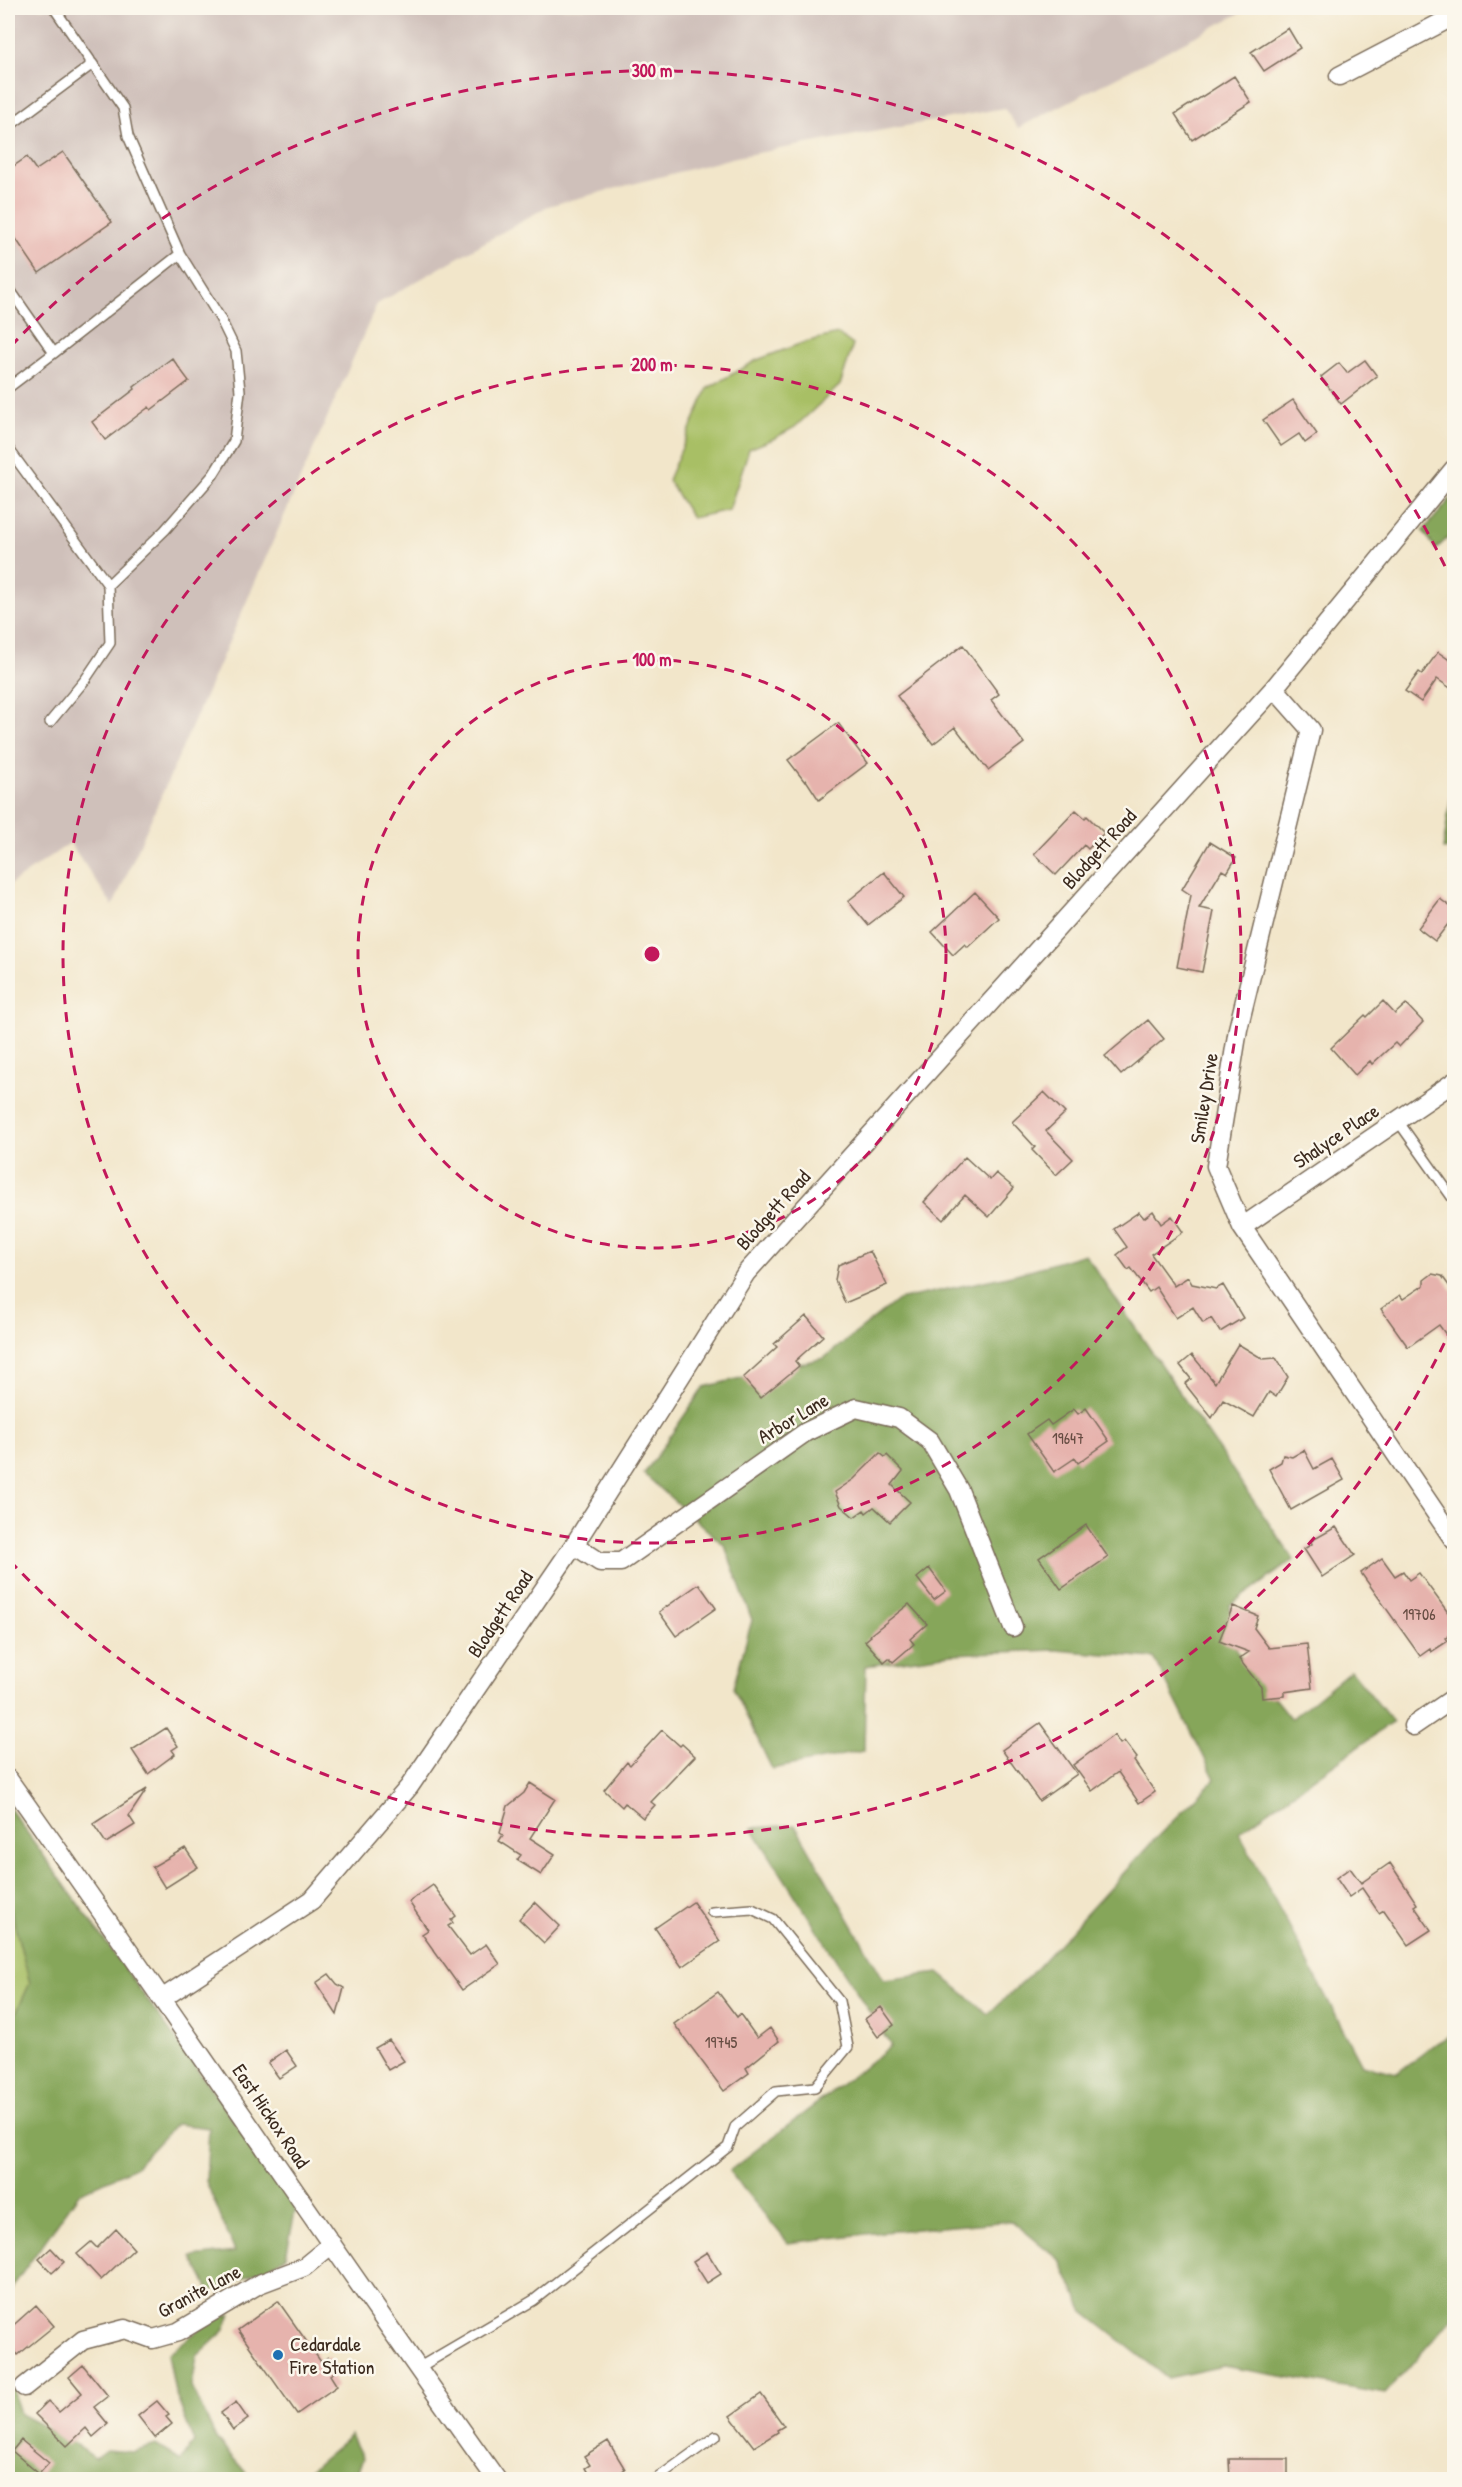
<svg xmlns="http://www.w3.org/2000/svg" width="1462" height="2487" font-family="'Patrick Hand',sans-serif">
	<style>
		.industrial { fill: #cfc0ba }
		.green { fill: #a8bf65; stroke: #727442; stroke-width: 1.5 }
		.forest { fill: #86a65a; stroke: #60683c; stroke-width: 1.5 }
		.building { fill: #e6b3ad }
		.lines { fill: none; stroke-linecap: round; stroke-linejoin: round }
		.service-casing { stroke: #7b6c5a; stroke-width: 12 }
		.minor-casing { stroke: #7b6c5a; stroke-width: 21 }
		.service { stroke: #fff; stroke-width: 9 }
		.minor { stroke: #fff; stroke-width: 18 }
		.ring { fill: none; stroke: #c2185b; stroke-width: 3; stroke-dasharray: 10 8 }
		.poi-dot { fill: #1f6fb2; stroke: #fbf7ec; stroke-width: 2 }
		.labels { text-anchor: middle; stroke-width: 5; stroke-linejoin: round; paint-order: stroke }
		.number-label { font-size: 16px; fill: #664c42 }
		.street-label { font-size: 20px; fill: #3b2a1e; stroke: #fbf7ec }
		.poi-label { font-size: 20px; fill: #3b2a1e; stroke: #fbf7ec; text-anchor: start }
		.centre { fill: #c2185b; stroke: #fbf7ec; stroke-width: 3 }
		.ring-label { font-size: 18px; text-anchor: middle; font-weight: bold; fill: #c2185b; stroke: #fbf7ec; stroke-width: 5; stroke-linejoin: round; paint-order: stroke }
	</style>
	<rect width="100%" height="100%" fill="#fbf7ec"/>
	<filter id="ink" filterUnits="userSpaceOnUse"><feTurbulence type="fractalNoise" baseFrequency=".0167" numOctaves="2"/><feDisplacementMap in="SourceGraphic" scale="12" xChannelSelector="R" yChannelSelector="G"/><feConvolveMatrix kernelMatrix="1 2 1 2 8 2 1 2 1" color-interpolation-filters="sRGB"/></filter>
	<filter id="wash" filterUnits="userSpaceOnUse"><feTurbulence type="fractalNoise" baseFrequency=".008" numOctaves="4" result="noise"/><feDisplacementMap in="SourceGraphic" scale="24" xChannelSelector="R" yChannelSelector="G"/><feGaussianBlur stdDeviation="1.35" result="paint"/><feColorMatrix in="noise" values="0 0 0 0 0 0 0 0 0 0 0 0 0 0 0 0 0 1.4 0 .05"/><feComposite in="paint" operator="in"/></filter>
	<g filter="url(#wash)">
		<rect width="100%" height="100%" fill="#f2e6ca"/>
		<!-- industrial -->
		<path class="industrial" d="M8 8H1250L1018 128 1004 108 736 157 548 206 377 304 113 906 70 843 8 886Z"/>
		<!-- green -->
		<path class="green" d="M838 334 853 345 840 385 795 427 773 439 749 449 729 510 692 518 668 480 708 388 757 360 805 342Z
			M8 1899 30 1983 8 2031Z"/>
		<!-- forest -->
		<path class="forest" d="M1454 495V532L1436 549 1423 531Z
			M1454 777V848L1443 849Z
			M1085 1254 1294 1560 1230 1605 1237 1652 1291 1719 1351 1670 1393 1722 1239 1832 1362 2065 1397 2073 1437 2043 1454 2033V2316L1385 2394 1223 2366 1168 2378 1084 2312 1061 2261 1012 2221 883 2232 788 2243 729 2171 891 2046 752 1828 795 1825 884 1980 939 1973 988 2014 1030 1975 1154 1840 1215 1779 1154 1658 1055 1650 952 1654 866 1666 864 1751 772 1769 733 1688 752 1620 725 1546 644 1474 704 1387 824 1358 898 1300 1016 1274Z
			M8 1806 296 2207 286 2256 268 2268 210 2291 192 2257 235 2252 206 2181 209 2128 176 2124 135 2167 79 2193 13 2286 8 2309V2031L30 1983 8 1899Z
			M231 2314 224 2331 197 2356 192 2387 217 2440 247 2474 249 2479H8V2370L20 2414 66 2438 95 2458 106 2450 134 2452 156 2445 181 2461 194 2442 175 2392 168 2354 213 2319Z
			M351 2435 363 2459 354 2479H299Z"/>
		<g id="blocks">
			<!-- building -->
			<path class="building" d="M1288 28 1300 48 1264 71 1251 52Z
				M1234 76 1251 102 1192 140 1175 114Z
				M63 152 112 222 39 273 8 227V170L27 157 36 170Z
				M172 358 189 381 151 410 149 407 105 440 92 422 135 389 134 387Z
				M1365 360 1377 376 1341 404 1321 377 1339 363 1347 373Z
				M1293 400 1317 434 1305 443 1299 434 1281 446 1263 420Z
				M963 645 999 694 991 700 1024 743 988 770 955 727 933 744 897 696Z
				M1438 652 1455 664V691L1437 679 1421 702 1405 691 1419 672 1422 674Z
				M838 723 868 763 819 800 806 780 805 782 788 760Z
				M1076 810 1085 818 1087 816 1104 833 1088 849 1084 845 1056 875 1034 854Z
				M1210 842 1236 858 1227 873 1222 870 1199 908 1214 911 1202 972 1177 967 1191 895 1182 889Z
				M884 872 904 897 868 925 848 901Z
				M975 892 999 918 968 947 965 944 953 955 932 932Z
				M1440 899 1455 910V915L1435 941 1418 928Z
				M1383 1001 1395 1014 1406 1004 1423 1022 1399 1047 1395 1043 1372 1064 1370 1061 1355 1075 1331 1048 1365 1015 1367 1017Z
				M1148 1020 1164 1039 1121 1075 1105 1056Z
				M1044 1092 1065 1113 1046 1131 1073 1159 1056 1175 1032 1150 1035 1147 1012 1122Z
				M965 1157 990 1180 996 1173 1014 1188 989 1217 965 1195 943 1220 924 1202Z
				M1153 1211 1161 1224 1172 1216 1183 1232 1151 1254 1174 1286 1188 1277 1192 1284 1216 1289 1223 1285 1243 1318 1220 1332 1211 1318 1203 1323 1193 1307 1176 1318 1156 1287 1149 1292 1131 1268 1128 1270 1117 1255 1127 1247 1114 1229 1139 1212 1144 1218Z
				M870 1251 887 1285 845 1303 835 1280 838 1265Z
				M1432 1274 1442 1276 1455 1294V1347L1439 1325 1408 1347 1381 1309 1400 1295 1403 1299 1424 1285V1280Z
				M806 1316 823 1336 795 1361 799 1366 760 1398 743 1378 777 1347 774 1344Z
				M1238 1344 1263 1359 1276 1358 1288 1377 1276 1397 1269 1392 1254 1417 1223 1400 1212 1418 1185 1384 1191 1379 1180 1365 1192 1355 1215 1383Z
				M1086 1408 1109 1441 1078 1463 1075 1458 1054 1472 1027 1434 1047 1420 1051 1425 1074 1409 1078 1414Z
				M1304 1450 1314 1469 1332 1459 1344 1480 1291 1510 1269 1469 1281 1462 1283 1455 1292 1457Z
				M880 1453 885 1457 887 1455 903 1471 892 1485 910 1502 890 1522 874 1507 866 1513 864 1510 854 1517 841 1506 835 1492 854 1479Z
				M1086 1525 1108 1557 1061 1589 1039 1558Z
				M1336 1527 1355 1555 1322 1577 1304 1549 1312 1544 1311 1541Z
				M1382 1558 1395 1576 1403 1571 1409 1580 1419 1573 1455 1622V1631L1446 1638 1448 1641 1431 1652 1430 1649 1420 1656 1361 1573Z
				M929 1568 946 1591 934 1600 917 1578Z
				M699 1584 716 1608 676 1636 659 1612Z
				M909 1604 927 1624 910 1639 914 1644 893 1662 889 1658 884 1662 865 1641 871 1636 870 1635Z
				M1233 1606 1258 1616 1254 1628 1269 1648 1307 1644 1312 1688 1284 1692V1696L1262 1698 1261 1687 1239 1659 1249 1652 1219 1641Z
				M1040 1723 1077 1774 1039 1801 1002 1750Z
				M166 1728 178 1746 172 1750 175 1754 148 1774 132 1750Z
				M662 1730 680 1746 682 1744 695 1756 651 1802 655 1805 643 1818 625 1803 622 1807 604 1790 627 1762 630 1765Z
				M1114 1735 1120 1744 1124 1741 1137 1758 1134 1761 1155 1792 1139 1803 1118 1772 1092 1791 1073 1765Z
				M530 1783 555 1799 530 1838 555 1854 541 1875 517 1860 521 1855 499 1841 503 1835 500 1833 508 1806 524 1793Z
				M147 1789 129 1816 135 1825 106 1843 93 1824Z
				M185 1848 198 1867 165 1888 152 1867Z
				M1390 1863 1417 1904 1414 1906 1431 1930 1408 1945 1384 1910 1379 1913 1362 1888 1349 1897 1336 1878 1350 1868 1361 1883Z
				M433 1885 456 1916 451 1920 453 1923 448 1926 470 1955 486 1944 500 1964 462 1990 422 1934 428 1930 409 1902Z
				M535 1902 560 1926 544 1943 519 1919Z
				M693 1902 720 1941 682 1967 655 1928Z
				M329 1974 337 1984 344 1988 337 2015 316 1983Z
				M718 1992 737 2017 740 2014 757 2038 770 2028 779 2041 746 2068 749 2073 724 2091 674 2024Z
				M881 2007 894 2025 878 2037 865 2019Z
				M389 2040 404 2061 388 2070 375 2048Z
				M286 2050 297 2066 279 2078 268 2063Z
				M116 2229 134 2249 101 2280 77 2254 91 2242 97 2248Z
				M51 2248 64 2262 52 2273 39 2259Z
				M707 2252 721 2274 707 2283 693 2261Z
				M278 2301 321 2362 328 2357 337 2370 330 2375 337 2386 297 2414 238 2330Z
				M36 2305 54 2326 18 2355 8 2343V2330Z
				M83 2365 108 2396 94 2407 108 2424 93 2437 86 2428 67 2446 35 2414 48 2401 59 2412 82 2393 69 2377Z
				M761 2394 784 2426 777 2430 778 2432 754 2447 730 2416Z
				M157 2401 169 2415 166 2417 172 2424 155 2438 138 2416Z
				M236 2402 248 2419 233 2430 221 2413Z
				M21 2440 49 2463 39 2474 12 2451Z
				M608 2441 625 2469 609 2480H592L585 2468 590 2465 584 2456Z
				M1229 2459H1288V2480H1230Z"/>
		</g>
	</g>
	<g filter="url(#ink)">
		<use href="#blocks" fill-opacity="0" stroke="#7b6c5a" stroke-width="1.5"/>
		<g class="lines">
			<defs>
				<path id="service" d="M92 63 123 108 128 136 180 254
					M8 127 90 66V60L54 8
					M8 287 54 353 180 254 220 318 236 351 240 391 234 441 213 475 165 530 108 585
					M8 388 54 353
					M8 448 108 585 110 643 85 680 50 722
					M1398 1121 1454 1200
					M418 2368 534 2300 728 2147 735 2127 776 2091 815 2087 848 2047 839 2001 773 1919 752 1909 712 1912
					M655 2480 716 2436"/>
				<path id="minor" d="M1339 76 1454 16
					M1274 688 1311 730 1238 1029 1216 1166 1242 1227 1454 1540
					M1242 1227 1454 1082
					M574 1545 600 1562H621L806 1432 856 1408 899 1418 930 1441 959 1490 1013 1627
					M1413 1726 1454 1698
					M8 1779C173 2011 331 2248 497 2480
					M163 1998 312 1900 409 1787 574 1545 746 1273 1274 688 1454 469
					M24 2387 83 2340 125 2329 153 2339 178 2332 259 2284 304 2267 332 2244"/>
			</defs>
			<!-- service casing -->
			<use href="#service" class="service-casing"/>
			<!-- minor casing -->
			<use href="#minor" class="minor-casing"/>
			<!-- service -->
			<use href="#service" class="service"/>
			<!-- minor -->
			<use href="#minor" class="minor"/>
		</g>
	</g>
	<!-- distance rings -->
	<g class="ring">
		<circle cx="652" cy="954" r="294"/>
		<circle cx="652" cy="954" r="589"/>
		<path d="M1452 1327A883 883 0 0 1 11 1562M11 346A883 883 0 0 1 1452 581"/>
	</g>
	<!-- markers -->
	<circle class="poi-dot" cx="278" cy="2355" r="6"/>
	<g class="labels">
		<!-- number labels -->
		<g class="number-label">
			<text x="1068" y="1444">19647</text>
			<text x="1419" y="1620">19706</text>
			<text x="721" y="2048">19745</text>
		</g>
		<!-- street labels -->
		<g class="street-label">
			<text transform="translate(1099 849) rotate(-48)" y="7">Blodgett Road</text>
			<text transform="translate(1204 1098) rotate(-81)" y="7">Smiley Drive</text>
			<text transform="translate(1336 1136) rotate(-34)" y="7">Shalyce Place</text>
			<text transform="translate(773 1210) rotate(-48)" y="7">Blodgett Road</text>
			<text transform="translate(793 1418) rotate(-31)" y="7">Arbor Lane</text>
			<text transform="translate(500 1614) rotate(-56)" y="7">Blodgett Road</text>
			<text transform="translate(271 2116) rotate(56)" y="7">East Hickox Road</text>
			<text transform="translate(199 2291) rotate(-28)" y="7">Granite Lane</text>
		</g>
		<!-- poi labels -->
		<g class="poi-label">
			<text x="290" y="2351">Cedardale<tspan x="290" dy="23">Fire Station</tspan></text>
		</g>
	</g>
	<circle cx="652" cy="954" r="9" class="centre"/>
	<g class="ring-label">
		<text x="652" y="77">300 m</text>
		<text x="652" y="371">200 m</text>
		<text x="652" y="666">100 m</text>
	</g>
	<!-- margin -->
	<rect width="1462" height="2487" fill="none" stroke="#fbf7ec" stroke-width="30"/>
</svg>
